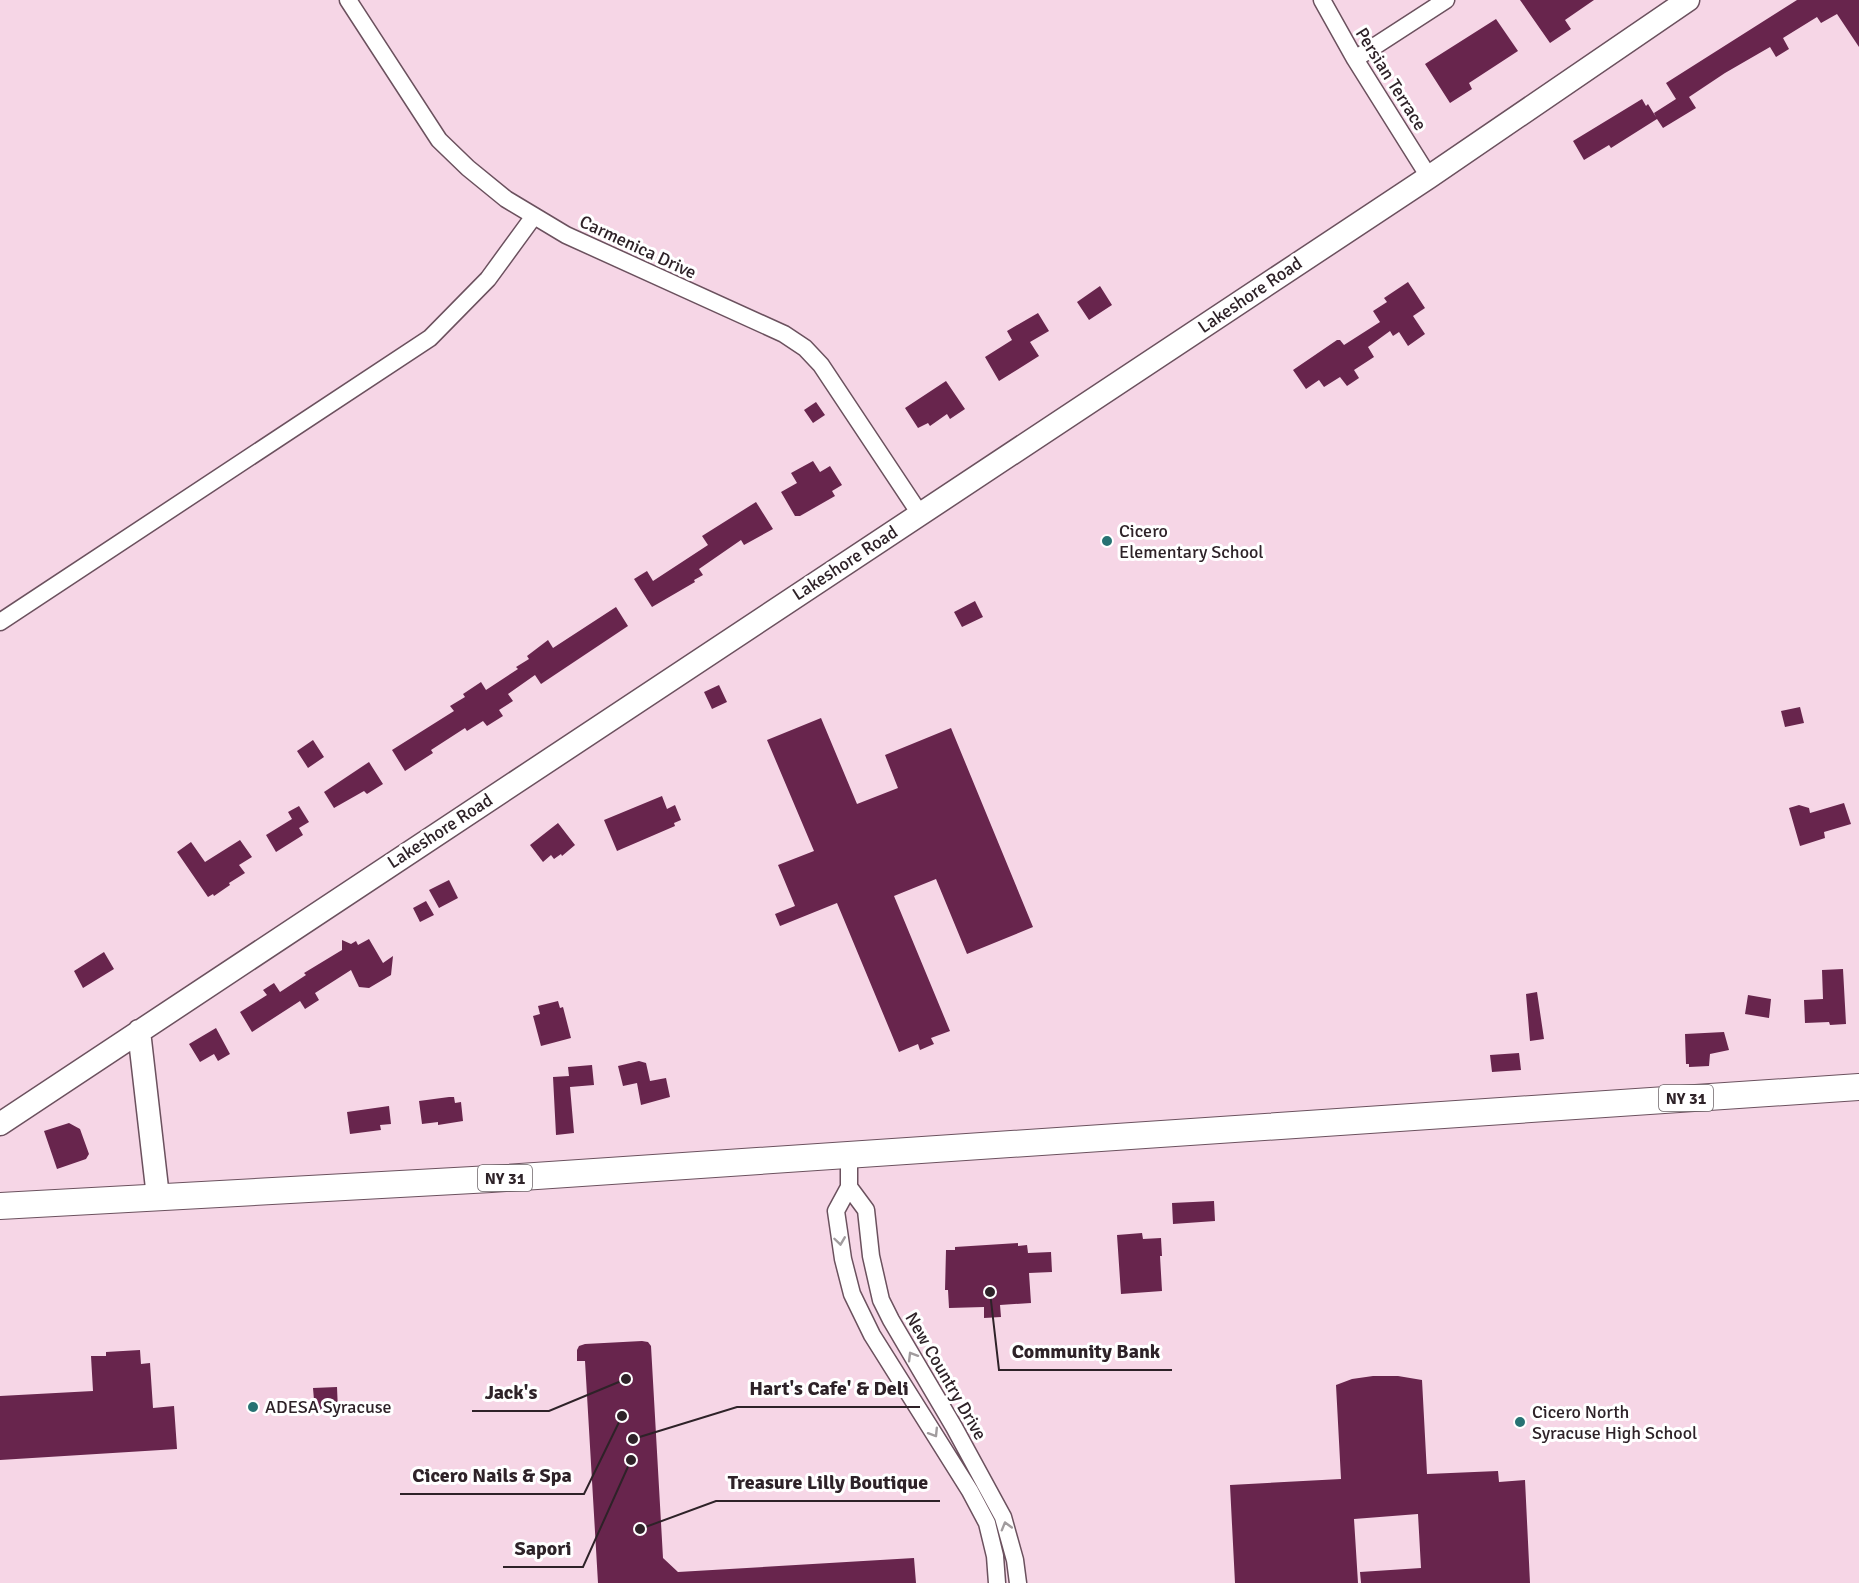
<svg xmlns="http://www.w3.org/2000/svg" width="1859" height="1583" font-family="Signika,sans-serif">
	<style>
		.building { fill: #68254d }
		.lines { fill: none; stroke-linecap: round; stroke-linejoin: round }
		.street-casing { stroke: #6b515e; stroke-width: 19 }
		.secondary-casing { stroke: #6b515e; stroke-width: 25 }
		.primary-casing { stroke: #6b515e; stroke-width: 28 }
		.street { stroke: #fff; stroke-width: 16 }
		.secondary { stroke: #fff; stroke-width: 22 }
		.primary { stroke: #fff; stroke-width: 26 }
		.oneway { stroke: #a19c9e }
		.poi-dot { fill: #277273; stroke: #fff; stroke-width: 2 }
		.labels { text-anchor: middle; stroke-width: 6; stroke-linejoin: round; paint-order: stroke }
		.shield { fill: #fff; stroke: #6d6468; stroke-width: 1.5 }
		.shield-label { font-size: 16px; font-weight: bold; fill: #2e2228 }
		.street-label { font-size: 18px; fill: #2e2228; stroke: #fff }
		.poi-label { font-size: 18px; fill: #2e2228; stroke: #fff; text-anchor: start }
		.leader { fill: none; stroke: #2e2228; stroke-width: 2 }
		.callout-dot { fill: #2e2228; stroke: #fff; stroke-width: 2 }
		.callout-label { font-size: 20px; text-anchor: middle; font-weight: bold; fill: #2e2228; stroke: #fff; stroke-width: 6; stroke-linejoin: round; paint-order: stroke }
	</style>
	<rect width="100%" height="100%" fill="#f6d6e6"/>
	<!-- building -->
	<path class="building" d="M1520 0H1594L1565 20 1571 29 1550 43Z
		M1797 0H1859V47L1837 14 1821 23 1817 17 1783 38 1789 49 1776 57 1770 47 1725 73 1689 97 1696 108 1663 128 1657 119 1611 148 1609 145 1584 160 1573 141 1642 99 1646 106 1648 104 1656 117 1654 113 1676 99 1666 83Z
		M1496 19 1518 51 1469 83 1472 89 1450 103 1425 64Z
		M1408 282 1425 308 1413 316 1425 334 1408 346 1399 332 1393 336 1390 331 1368 347 1374 357 1354 370 1359 378 1347 386 1340 377 1324 387 1319 380 1306 389 1293 370 1337 340H1340L1344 345 1380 322 1373 311 1387 302 1384 298Z
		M1100 286 1112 305 1089 320 1077 302Z
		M1038 313 1049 331 1030 342 1039 356 999 381 985 357 1012 340 1007 331Z
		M946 381 965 409 950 419 947 414 930 426 928 423 918 428 905 408Z
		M816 402 825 415 813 423 804 410Z
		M813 461 820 472 830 466 842 485 832 491 835 496 800 516H795L781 492 797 483 791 473Z
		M756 502 773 529 744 545 741 540 699 569 703 575 694 580 695 582 652 607 634 579 647 571 653 581 708 545 702 536Z
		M975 601 983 617 962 627 954 612Z
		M616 607 628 626 541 684 535 675 508 694 513 701 499 710 503 716 487 726 483 721 467 731 465 728 431 750 433 753 405 771 392 750 454 711 450 706 465 697 463 694 481 682 486 690 518 669 516 667 529 659 527 656 548 640 553 648Z
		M719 685 727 702 712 709 704 692Z
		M1800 707 1804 723 1785 727 1781 711Z
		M821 718 857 804 898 788 885 755 951 728 1033 927 967 954 936 879 894 896 950 1031 931 1038 934 1044 920 1050 918 1044 899 1052 837 903 780 926 775 914 795 906 778 865 814 851 767 740Z
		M313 740 324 757 308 768 297 751Z
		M369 762 383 784 367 794 364 791 334 808 324 792Z
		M662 796 667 809 675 805 681 820 674 823 675 826 617 851 604 820Z
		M1844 803 1851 824 1824 832 1825 838 1800 846 1789 808 1799 805 1809 808 1810 813Z
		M299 806 309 822 299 828 303 835 276 852 266 835 292 819 288 812Z
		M558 823 575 845 562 856 561 854 554 859 551 855 543 862 530 845Z
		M240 840 252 857 239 865 245 873 229 883 230 885 214 896 213 894 208 897 177 852 191 842 205 862Z
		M449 880 458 898 439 908 429 890Z
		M426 901 434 915 420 922 413 908Z
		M369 939 383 963 393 956 391 975 369 988 359 987 351 970 315 993 319 1000 305 1009 300 1001 252 1032 240 1012 267 995 263 990 274 983 280 992 306 975 304 973 342 950V940L351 944 356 941 358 945Z
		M104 952 114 969 83 988 74 971Z
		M1843 969 1846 1024 1830 1025 1829 1022 1805 1023 1804 1000 1823 999 1822 970Z
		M1537 992 1544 1039 1530 1041 1526 994Z
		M1748 995 1771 999 1769 1018 1745 1014Z
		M558 1001 560 1008 563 1007 571 1038 541 1046 533 1016 540 1014 538 1006Z
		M216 1028 230 1054 218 1061 214 1054 200 1062 189 1044Z
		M1724 1032 1729 1050 1710 1054 1709 1066 1689 1067V1064H1686L1685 1034Z
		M1519 1053 1521 1070 1492 1072 1490 1055Z
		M639 1061 646 1063 650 1081 666 1078 670 1097 641 1105 637 1083 623 1086 618 1066Z
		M592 1065 594 1085 570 1087 574 1133 556 1135 553 1077 569 1076 568 1067Z
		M449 1097H454L455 1103 461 1102 463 1121 438 1125V1122L422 1124 419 1101Z
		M389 1106 391 1124 380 1125 381 1130 350 1134 347 1112Z
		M69 1123 80 1129 89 1154 86 1159 57 1169 44 1131Z
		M1214 1201 1215 1221 1173 1224 1172 1203Z
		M1142 1233 1143 1239 1161 1238 1162 1256H1160L1162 1291 1121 1294 1117 1235Z
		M1018 1243V1246L1027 1245 1028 1253 1051 1252 1052 1272 1029 1273 1031 1303 1000 1305 1001 1317 984 1318V1307L949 1308 948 1290H945L946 1250H955V1247Z
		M642 1341 648 1342 651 1346 663 1558 678 1572 914 1558 916 1583H598L585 1361H577V1350L579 1346 585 1344Z
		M140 1350 141 1364 150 1363 153 1408 174 1406 177 1449 0 1460V1396L93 1391 91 1356H106V1352Z
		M1373 1376H1398L1422 1380 1427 1474 1498 1471 1499 1482 1525 1480 1530 1583H1361L1360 1572 1421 1568 1418 1514 1354 1519 1358 1583H1235L1230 1485 1341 1479 1336 1385 1352 1379Z
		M337 1387 338 1411 315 1412 313 1388Z"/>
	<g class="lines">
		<defs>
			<path id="street" d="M348 0 439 140 468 168 506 199 566 235 784 334 805 348 821 365 920 514
				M1322 0 1355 59 1429 177
				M1355 59 1446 0
				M0 622 430 338 488 279 534 216
				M849 1155V1187L836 1211 843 1259 852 1294 872 1335 970 1491 987 1523 995 1556 997 1583
				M849 1187 866 1210 871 1256 881 1300 891 1320 954 1427 1003 1517 1015 1560 1018 1583"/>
			<path id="secondary" d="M139 1031 158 1197
				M0 1124 1429 177 1688 0"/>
			<path id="primary" d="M0 1206 491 1179 1859 1087"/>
		</defs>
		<!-- street casing -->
		<use href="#street" class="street-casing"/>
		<!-- secondary casing -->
		<use href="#secondary" class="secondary-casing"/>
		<!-- primary casing -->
		<use href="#primary" class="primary-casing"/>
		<!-- street -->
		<use href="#street" class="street"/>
		<!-- secondary -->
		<use href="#secondary" class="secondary"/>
		<!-- primary -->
		<use href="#primary" class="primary"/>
	</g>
	<!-- one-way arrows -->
	<defs><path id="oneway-chevron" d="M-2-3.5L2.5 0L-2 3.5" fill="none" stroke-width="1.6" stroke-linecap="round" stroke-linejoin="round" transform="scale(1.5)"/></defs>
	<g class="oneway">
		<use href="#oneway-chevron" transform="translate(840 1241) rotate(82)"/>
		<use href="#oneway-chevron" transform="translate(912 1356) rotate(-121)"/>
		<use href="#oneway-chevron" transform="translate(934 1433) rotate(58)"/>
		<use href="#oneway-chevron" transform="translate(1006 1526) rotate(-106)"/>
	</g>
	<!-- markers -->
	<g class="poi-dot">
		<circle cx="1107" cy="541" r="6"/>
		<circle cx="253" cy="1407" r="6"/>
		<circle cx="1520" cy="1422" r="6"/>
	</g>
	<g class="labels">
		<!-- shield labels -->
		<g class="shield">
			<rect x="1659" y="1085" width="54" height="26" rx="4.5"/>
			<rect x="478" y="1165" width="54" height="26" rx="4.5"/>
		</g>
		<g class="shield-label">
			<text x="1686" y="1104">NY 31</text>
			<text x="505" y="1184">NY 31</text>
		</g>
		<!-- street labels -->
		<g class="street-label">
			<text transform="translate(1391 79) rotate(58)" y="6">Persian Terrace</text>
			<text transform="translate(638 247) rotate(25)" y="6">Carmenica Drive</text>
			<text transform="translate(1250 295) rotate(-34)" y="6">Lakeshore Road</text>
			<text transform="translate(845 563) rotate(-33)" y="6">Lakeshore Road</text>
			<text transform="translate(440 831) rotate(-33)" y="6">Lakeshore Road</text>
			<text transform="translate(946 1376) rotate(60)" y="6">New Country Drive</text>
		</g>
		<!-- poi labels -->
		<g class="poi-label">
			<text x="1119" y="537">Cicero<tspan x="1119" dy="21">Elementary School</tspan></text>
			<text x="265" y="1413">ADESA Syracuse</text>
			<text x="1532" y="1418">Cicero North<tspan x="1532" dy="21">Syracuse High School</tspan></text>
		</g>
	</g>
	<!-- callouts -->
	<path class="leader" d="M990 1292L999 1370H1172M633 1439L737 1407H920M626 1379L549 1411H472M622 1416L584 1494H400M640 1529L716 1501H940M631 1460L583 1567H503"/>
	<g class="callout-dot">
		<circle cx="990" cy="1292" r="6"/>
		<circle cx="633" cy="1439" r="6"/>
		<circle cx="626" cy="1379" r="6"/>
		<circle cx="622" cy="1416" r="6"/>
		<circle cx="640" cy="1529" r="6"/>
		<circle cx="631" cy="1460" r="6"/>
	</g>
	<g class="callout-label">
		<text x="1086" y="1358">Community Bank</text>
		<text x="829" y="1395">Hart's Cafe' &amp; Deli</text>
		<text x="511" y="1399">Jack's</text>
		<text x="492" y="1482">Cicero Nails &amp; Spa</text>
		<text x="828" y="1489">Treasure Lilly Boutique</text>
		<text x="543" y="1555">Sapori</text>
	</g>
</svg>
